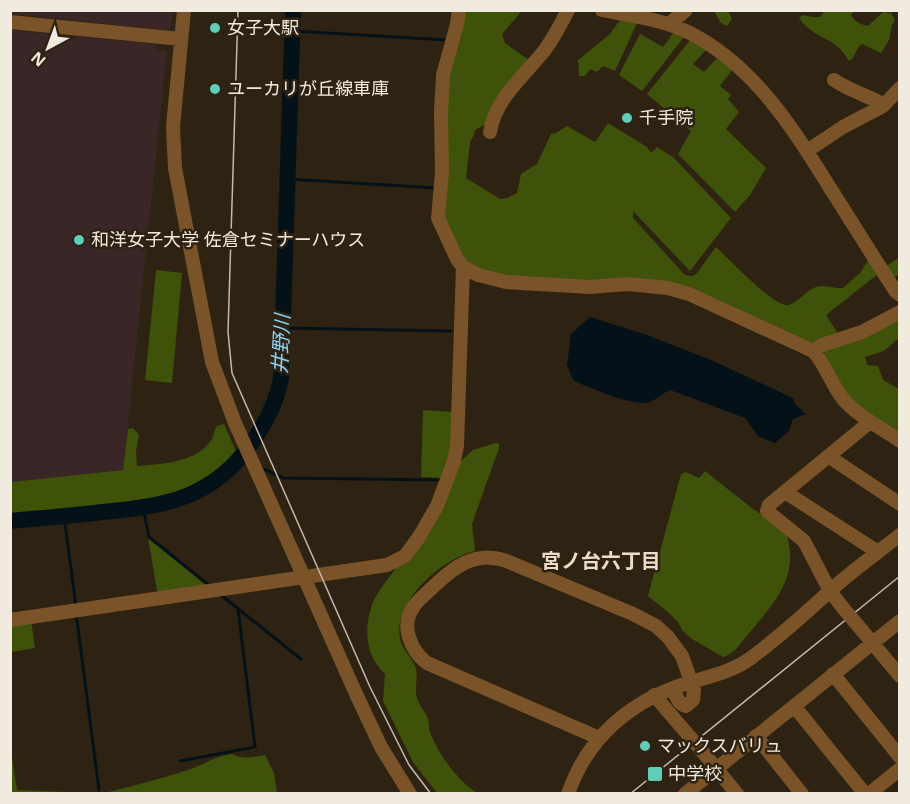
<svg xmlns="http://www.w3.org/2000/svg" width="910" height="804" font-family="'Noto Sans','Noto Sans JP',sans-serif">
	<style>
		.education { fill: #3a2627 }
		.green { fill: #3e520a }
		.water { fill: #051118 }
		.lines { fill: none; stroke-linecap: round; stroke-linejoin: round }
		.stream { stroke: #051118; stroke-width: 3 }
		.river { stroke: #051118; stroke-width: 16 }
		.minor { stroke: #7a5328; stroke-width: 14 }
		.tram { stroke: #c2baae; stroke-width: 1.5 }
		.minor-bridge { stroke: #7a5328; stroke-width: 14 }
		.poi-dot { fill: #5eceb8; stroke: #2e2313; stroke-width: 2 }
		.labels { text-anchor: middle; stroke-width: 5; stroke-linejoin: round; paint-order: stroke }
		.poi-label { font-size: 18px; fill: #f1eadf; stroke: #2e2313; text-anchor: start }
		.water-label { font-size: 20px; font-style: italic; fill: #8bd1f5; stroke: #2e2313 }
		.neighbourhood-label { font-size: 20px; font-weight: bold; fill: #ecdcc8; stroke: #2e2313 }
	</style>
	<rect width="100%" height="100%" fill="#2e2313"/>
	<!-- education -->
	<path class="education" d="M10 11 11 10 173 11 171 27 168 30 11 14Z
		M10 30 156 44V50L167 51 123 470 11 482Z"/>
	<!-- green -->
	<path class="green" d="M462 11H522L502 34 505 43 530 61 488 123 475 130 474 135 470 142 466 178 500 199 507 198 517 193 521 174 537 164 551 134 556 133 567 126 595 142 608 123 647 147 651 153 657 147 673 157 731 218 690 271 633 211V218L685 275 693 276 697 273 716 247C727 257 776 309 788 305 799 302 805 291 816 287 825 284 833 289 843 288L861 272 869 258 878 274 826 315 837 332V336L811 343 690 291 490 274 467 262 459 255 444 224 445 75Z
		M714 11H728L732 19 727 26 721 23Z
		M854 11 851 15C855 22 860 24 868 26L883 12 891 13 895 20 892 25 889 40 881 53 862 44C855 48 856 58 849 61 834 34 816 42 799 18L802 15 813 17H820L825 11Z
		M620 20 638 21 615 71 603 66 597 72 590 69 585 76H579L578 60 610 34Z
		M674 32 684 37 642 91 619 75 640 34 663 47Z
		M691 39 706 50 693 64 704 72 717 58 732 70 720 86 731 95 728 99 739 112 726 129 766 168 750 195 735 212 678 154 691 131 647 94Z
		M897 259H899V274L893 279 885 267Z
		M156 270 182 273 172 383 145 380Z
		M899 315V338L884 351 865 357 867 365 878 366 883 380 899 389V436L852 403 824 354V349Z
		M423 410 454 412 453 445 444 478 421 477Z
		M224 424 238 456 200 486 178 497 144 505 11 518V482L123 470 128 429 133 428 139 435 136 451 137 466C160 464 198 463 212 439 214 435 214 430 217 426Z
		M496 443 499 444V448L472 524 475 551C443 558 393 601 400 638 402 651 411 655 415 666 419 675 414 688 417 698 419 705 425 712 428 718 429 723 429 728 430 732 438 754 458 781 477 793H437L413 762 383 701 385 674C367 657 364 634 370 611 375 592 388 580 399 564 421 531 440 496 461 461L473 450Z
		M705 471 753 509 785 529C801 574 777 600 750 632 742 641 735 654 723 657L692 639 682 630 678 622 668 612 648 596 681 474 686 472 699 478Z
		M148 538 210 588 158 596Z
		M31 620 35 648 11 652V623Z
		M11 751 17 790 91 793H11Z
		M232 754C243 760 253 757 265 755L274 773 277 793H105C132 786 160 779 188 770 203 765 216 756 232 754Z"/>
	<!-- water -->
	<path class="water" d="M590 317 647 335 711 360 793 398 796 405 806 414 793 419 789 431 775 443 758 436 745 418 670 390C663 393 657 399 650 402 636 408 587 387 573 380L567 365 571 334Z"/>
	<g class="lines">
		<!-- stream -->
		<path class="stream" d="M293 31 447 40
			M288 179 436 188
			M283 328 451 331
			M261 468 284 478 440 480
			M143 508 149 537 211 587
			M64 516 76 607
			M221 595 301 659
			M76 613 99 790
			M180 761 255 747 238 609"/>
		<!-- river -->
		<path class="river" d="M10 521C41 518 72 516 102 512 165 506 212 499 251 444 265 424 277 402 281 378L293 10"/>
		<!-- minor -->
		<path class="minor" d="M184 10 173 127 175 168 212 362 235 423
			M459 10 457 24 443 75 441 112 442 172 438 218 457 259 463 267 478 275 506 282 590 287 628 284 668 288 689 294 813 351C826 365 831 384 843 399 858 416 881 428 900 441
			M602 10C632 16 662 19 690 33 756 67 794 130 832 191 853 224 874 258 896 292L900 295
			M10 22 181 39
			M669 24 686 10
			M834 80C850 91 867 95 884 105
			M490 132C495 99 524 76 544 51 553 39 561 24 568 10
			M807 151 843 127 883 106 900 88
			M813 351 822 345 862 332 900 312
			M828 456 900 504
			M785 492 878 552
			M843 608 830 591 804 541 767 511 769 505 870 422
			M10 620 387 565 405 556 419 537 437 506 454 461 457 446 463 267
			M855 622 900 676
			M833 674 900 757
			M654 695 690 737
			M357 696 381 747 410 794
			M794 706 865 794
			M756 736 802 794
			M599 738 427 663C410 650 400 625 414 606 420 598 428 592 434 586 455 566 474 552 504 560L633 614 656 626 668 637 682 656 694 690 693 700 686 706C678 705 676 695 673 688
			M702 751 737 794
			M568 794C587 737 632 700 688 683 710 676 732 672 751 658 779 637 806 613 832 589 853 570 877 553 900 535
			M685 794 900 621
			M869 794 900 769"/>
		<!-- tram -->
		<path class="tram" d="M238 10 228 332 232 373 370 687 409 765 431 794
			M630 794 900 576"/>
		<!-- minor-bridge -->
		<path class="minor-bridge" d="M235 423 357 696
			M843 608 855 622
			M690 737 702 751"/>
	</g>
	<!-- markers -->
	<g class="poi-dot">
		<circle cx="215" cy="28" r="6"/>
		<circle cx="215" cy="89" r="6"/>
		<circle cx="627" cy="118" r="6"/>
		<circle cx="79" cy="240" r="6"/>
		<circle cx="645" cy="746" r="6"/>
		<rect x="647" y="766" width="16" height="16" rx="3"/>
	</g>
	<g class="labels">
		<!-- poi labels -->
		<g class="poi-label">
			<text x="227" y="34">女子大駅</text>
			<text x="227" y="95">ユーカリが丘線車庫</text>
			<text x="639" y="124">千手院</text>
			<text x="91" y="246">和洋女子大学 佐倉セミナーハウス</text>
			<text x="657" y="752">マックスバリュ</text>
			<text x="668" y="780">中学校</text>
		</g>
		<!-- water labels -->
		<g class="water-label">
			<text transform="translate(281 344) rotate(-87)" y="7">井野川</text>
		</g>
		<!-- neighbourhood labels -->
		<g class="neighbourhood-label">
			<text x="601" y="568">宮ノ台六丁目</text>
		</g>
	</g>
	<!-- border -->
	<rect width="910" height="804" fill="none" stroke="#f1eadf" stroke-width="24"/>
	<!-- north arrow -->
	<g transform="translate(48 48) rotate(221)" stroke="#2e2313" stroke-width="4.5" paint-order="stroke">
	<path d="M0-4.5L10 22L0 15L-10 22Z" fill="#f1eadf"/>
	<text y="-9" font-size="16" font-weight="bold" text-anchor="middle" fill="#f1eadf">N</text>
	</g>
</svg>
